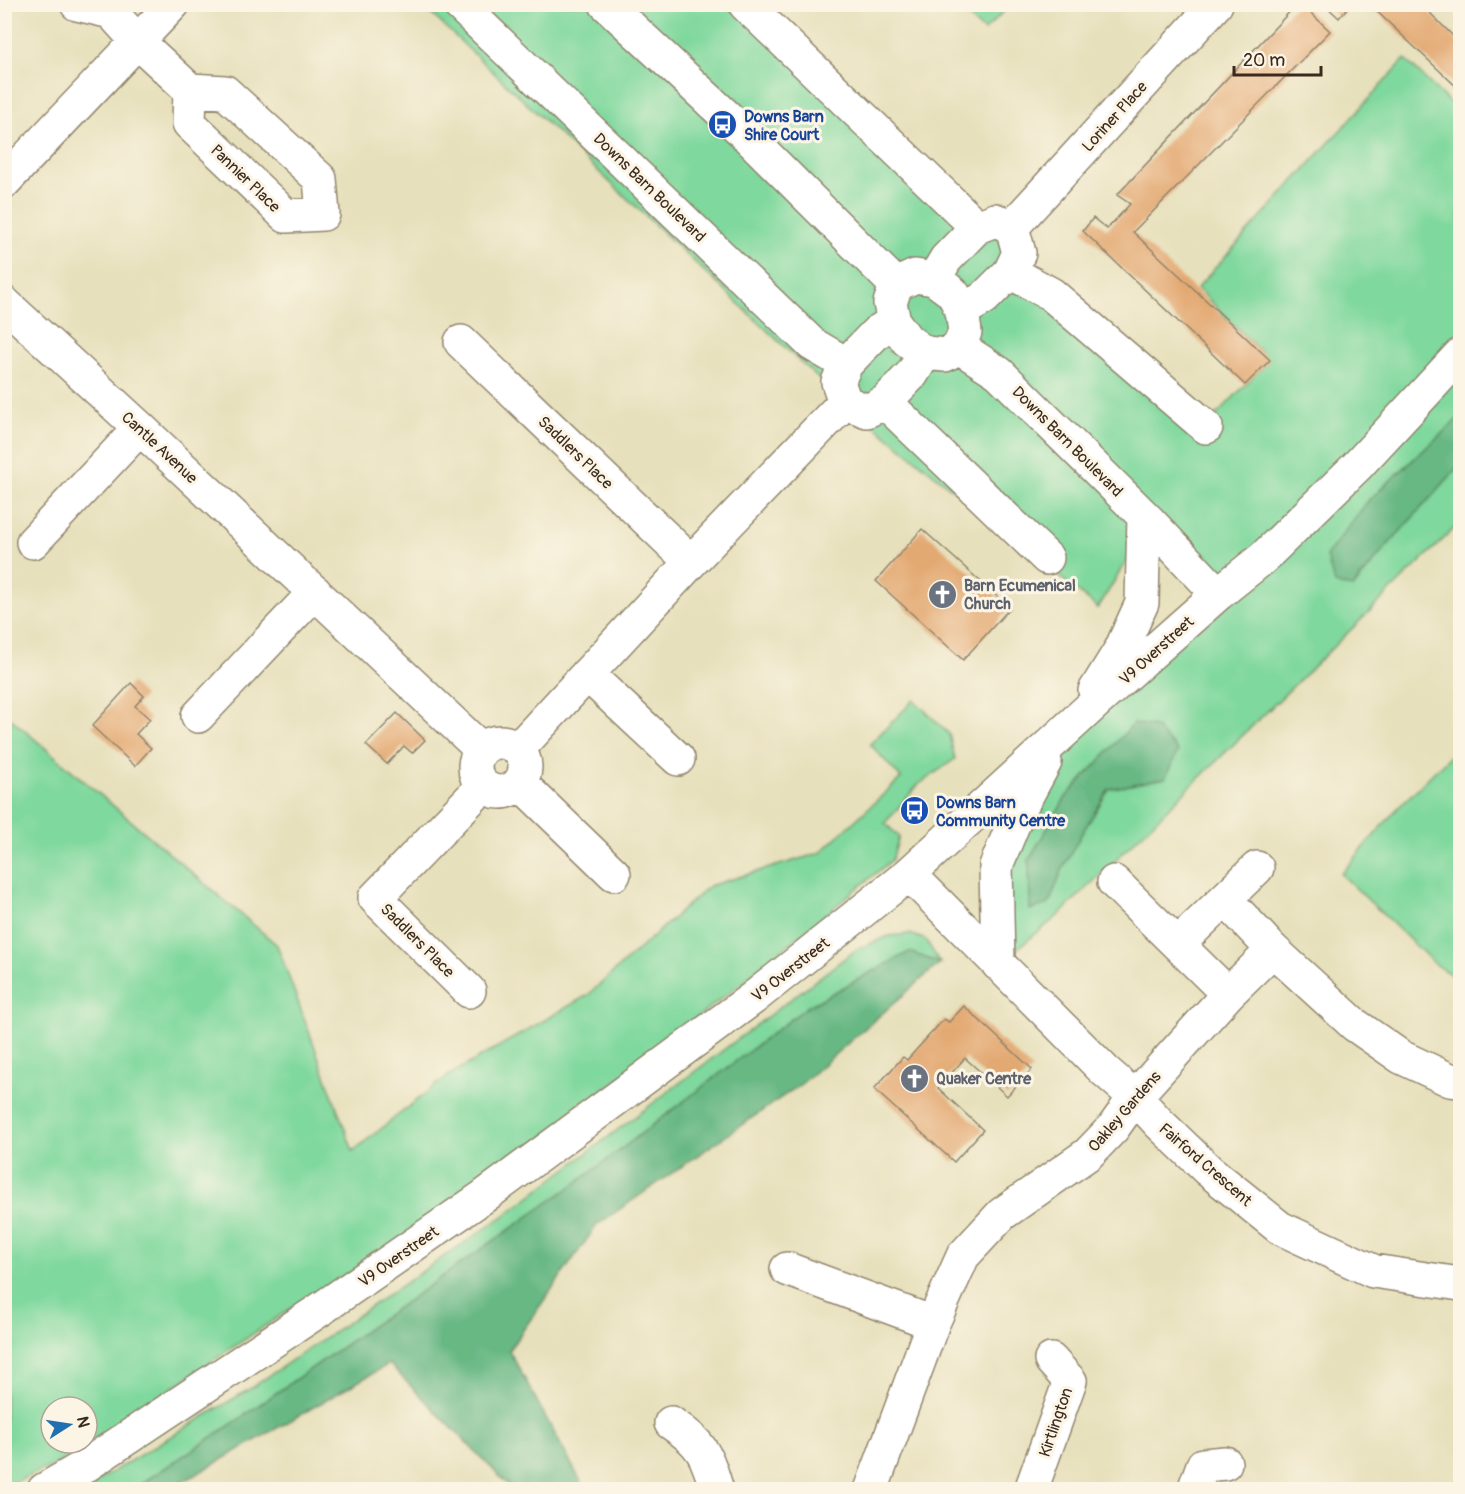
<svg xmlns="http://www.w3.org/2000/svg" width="1465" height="1494" font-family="Pangolin,sans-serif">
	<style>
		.green { fill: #7fd89d; stroke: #5d815e; stroke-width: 1.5; fill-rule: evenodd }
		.forest { fill: #67b884; stroke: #517151; stroke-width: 1.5 }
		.building { fill: #e3a972 }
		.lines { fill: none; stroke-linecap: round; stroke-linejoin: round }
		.minor-casing { stroke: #91856d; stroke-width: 36 }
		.minor { stroke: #fff; stroke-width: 33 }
		.labels { text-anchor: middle; stroke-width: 6; stroke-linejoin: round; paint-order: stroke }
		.transit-label { font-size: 16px; font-weight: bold; fill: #164399; stroke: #fcf5e5; text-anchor: start }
		.street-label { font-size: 16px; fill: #3b2a1e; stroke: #fcf5e5 }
		.worship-label { font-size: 16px; font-weight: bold; fill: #5b616d; stroke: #fcf5e5; text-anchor: start }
	</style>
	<rect width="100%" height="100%" fill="#fcf5e5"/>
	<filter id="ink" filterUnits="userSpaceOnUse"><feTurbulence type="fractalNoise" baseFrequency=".0167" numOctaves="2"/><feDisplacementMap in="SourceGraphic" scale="12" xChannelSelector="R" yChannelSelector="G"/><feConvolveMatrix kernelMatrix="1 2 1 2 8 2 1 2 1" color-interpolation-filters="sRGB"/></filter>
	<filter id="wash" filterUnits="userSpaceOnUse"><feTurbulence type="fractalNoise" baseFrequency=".008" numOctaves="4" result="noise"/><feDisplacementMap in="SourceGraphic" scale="24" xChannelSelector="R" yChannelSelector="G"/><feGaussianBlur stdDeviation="1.35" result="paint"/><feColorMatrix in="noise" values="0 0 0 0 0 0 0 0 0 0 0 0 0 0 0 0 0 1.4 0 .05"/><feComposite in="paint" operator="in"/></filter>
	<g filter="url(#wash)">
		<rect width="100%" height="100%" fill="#e7e0bc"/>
		<!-- green -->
		<path class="green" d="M422 5H747L1206 426 1269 360 1197 288 1405 59 1460 113V417L1368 501 1354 587 1386 547 1460 465V523L1058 916 998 964 996 866 1059 737 1218 594 1150 522 1098 608 826 386ZM1165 778 1109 789 1082 833 1062 870 1049 904 1066 797Z
			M955 5H1010L984 31Z
			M914 700 949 734 955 759 918 785 885 823 899 837 892 860 739 985 475 1190 387 1250 298 1304 57 1464 5 1486 4 713 277 945 353 1151 446 1077 588 995 709 886 820 853 901 778 870 744ZM51 1407H87V1443H51Z
			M1460 746V980L1437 966 1341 874 1395 811Z
			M910 934 926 940 940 963 909 952 807 1007 586 1176 232 1424 133 1489 82 1490 248 1390 505 1215 857 949 889 936Z"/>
		<!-- forest -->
		<path class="forest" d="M1460 417V465L1386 547 1353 587 1335 584 1326 556 1368 501Z
			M1134 723 1155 727 1178 751 1165 778 1109 789 1082 833 1062 870 1049 904 1030 910 1029 859 1066 797Z
			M909 952 940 963 801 1084 597 1225 509 1350 585 1489H512L389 1364 179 1484 172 1489H133L232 1424 586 1176 807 1007Z"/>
		<g id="blocks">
			<!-- building -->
			<path class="building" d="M1297 4H1301L1330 31 1133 232 1270 360 1245 385 1083 231 1093 218 1107 229 1130 204 1117 195Z
				M1324 4H1351L1339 18Z
				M1369 4H1421L1460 43V90Z
				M922 529 1010 608 963 660 876 581Z
				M131 683 144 696 135 706 150 719 136 734 151 748 135 766 92 726Z
				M397 713 425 740 412 753 404 746 387 764 366 745Z
				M964 1006 1032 1069 1007 1096 965 1058 938 1088 983 1130 954 1162 874 1089 903 1057 907 1060 944 1019 949 1022Z"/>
		</g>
	</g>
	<g filter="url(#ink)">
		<use href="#blocks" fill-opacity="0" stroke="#91856d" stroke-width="1.5"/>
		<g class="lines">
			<defs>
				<path id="minor" d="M77 4 111 12
					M108 4 111 12 138 42 190 90 225 92 320 179 323 214 286 216 189 123 190 90
					M459 4 812 344 846 364
					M606 4 741 130 896 285
					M745 4 977 227
					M4 182 173 4
					M1012 227 1216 4
					M1010 272 1051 294 1206 427
					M915 276 934 279 953 293 962 311 965 332 959 347 945 355 925 353 907 340 894 322 890 303 896 285Z
					M934 279 946 259 977 227 995 220 1012 227 1019 253 1010 272 984 298 962 311
					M4 303 140 428 482 750
					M894 322 877 332 846 364 838 382 845 402 867 411 885 402 912 374 925 353
					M461 342 691 562
					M959 347 999 373 1150 522 1218 594
					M885 402 1047 558
					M33 542 140 428
					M587 674 678 759
					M1095 691 1121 649 1142 603 1144 516
					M198 716 315 592
					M475 767a25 25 0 1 1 50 0a25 25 0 1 1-50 0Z
					M518 749 691 562 845 402
					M520 783 614 874
					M909 874 1105 1071 1135 1097 1159 1123 1208 1170 1280 1228 1373 1271 1460 1284
					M1114 882 1228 994
					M1225 899 1273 950 1355 1025 1401 1057 1450 1080 1460 1081
					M1178 944 1257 868
					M998 964 996 866 1019 810 1045 762
					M469 991 375 898 483 786
					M787 1269 933 1323
					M671 1423C703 1444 706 1454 717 1490
					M44 1490 85 1466 318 1311 483 1197 753 998 909 874 1104 695 1218 594 1263 558 1357 466 1460 355
					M871 1490 933 1323 963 1256 1002 1214 1088 1154 1113 1128 1135 1097 1162 1067 1228 994 1273 950
					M1031 1490 1070 1381 1051 1360
					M1194 1490 1203 1465 1225 1463"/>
			</defs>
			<!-- minor casing -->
			<use href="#minor" class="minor-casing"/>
			<!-- minor -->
			<use href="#minor" class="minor"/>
		</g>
	</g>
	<!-- icons -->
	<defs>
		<symbol id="bus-disc" viewBox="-11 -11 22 22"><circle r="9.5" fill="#1a4fb4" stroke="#fcf5e5"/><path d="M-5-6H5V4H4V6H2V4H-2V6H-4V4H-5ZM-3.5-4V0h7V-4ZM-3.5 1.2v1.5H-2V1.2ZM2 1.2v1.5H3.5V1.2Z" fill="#fff"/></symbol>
		<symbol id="church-disc" viewBox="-11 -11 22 22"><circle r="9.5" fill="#6b7280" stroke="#fcf5e5"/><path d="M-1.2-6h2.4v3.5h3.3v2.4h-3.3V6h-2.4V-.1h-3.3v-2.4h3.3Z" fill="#fff"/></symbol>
	</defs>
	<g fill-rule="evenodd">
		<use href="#bus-disc" x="706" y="108" width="33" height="33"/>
		<use href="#church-disc" x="926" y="578" width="33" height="33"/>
		<use href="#bus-disc" x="898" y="794" width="33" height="33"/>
		<use href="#church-disc" x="898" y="1062" width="33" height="33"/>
	</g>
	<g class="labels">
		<!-- transit labels -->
		<g class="transit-label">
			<text x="744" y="122">Downs Barn<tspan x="744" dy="18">Shire Court</tspan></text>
			<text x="936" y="808">Downs Barn<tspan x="936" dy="18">Community Centre</tspan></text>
		</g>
		<!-- street labels -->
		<g class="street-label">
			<text transform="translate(1114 116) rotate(-48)" y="6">Loriner Place</text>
			<text transform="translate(246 178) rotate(44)" y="6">Pannier Place</text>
			<text transform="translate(650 187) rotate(44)" y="6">Downs Barn Boulevard</text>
			<text transform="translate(1068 441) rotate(45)" y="6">Downs Barn Boulevard</text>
			<text transform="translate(160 447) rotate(43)" y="6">Cantle Avenue</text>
			<text transform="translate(576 452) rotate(44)" y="6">Saddlers Place</text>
			<text transform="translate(1156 650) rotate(-42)" y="6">V9 Overstreet</text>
			<text transform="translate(418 940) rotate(45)" y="6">Saddlers Place</text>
			<text transform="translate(790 969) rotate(-38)" y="6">V9 Overstreet</text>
			<text transform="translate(1124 1111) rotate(-49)" y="6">Oakley Gardens</text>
			<text transform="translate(1206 1164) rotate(41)" y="6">Fairford Crescent</text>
			<text transform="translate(398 1256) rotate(-35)" y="6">V9 Overstreet</text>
			<text transform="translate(1055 1422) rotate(-71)" y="6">Kirtlington</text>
		</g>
		<!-- worship labels -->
		<g class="worship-label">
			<text x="964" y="591">Barn Ecumenical<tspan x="964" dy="18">Church</tspan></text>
			<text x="936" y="1084">Quaker Centre</text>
		</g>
	</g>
	<!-- margin -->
	<rect width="1465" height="1494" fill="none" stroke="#fcf5e5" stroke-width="24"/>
	<!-- north arrow -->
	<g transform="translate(69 1425) rotate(78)"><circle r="28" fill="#fcf5e5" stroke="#afa495" stroke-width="1.5"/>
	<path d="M0-4.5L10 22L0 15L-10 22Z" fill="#1f6fb2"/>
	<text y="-9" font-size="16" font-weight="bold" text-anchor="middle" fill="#3b2a1e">N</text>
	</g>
	<!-- scale -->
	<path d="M1234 66v9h87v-9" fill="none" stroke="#3b2a1e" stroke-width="3"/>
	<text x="1243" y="66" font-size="18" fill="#3b2a1e" stroke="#fcf5e5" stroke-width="4.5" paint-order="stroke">20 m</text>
</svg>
